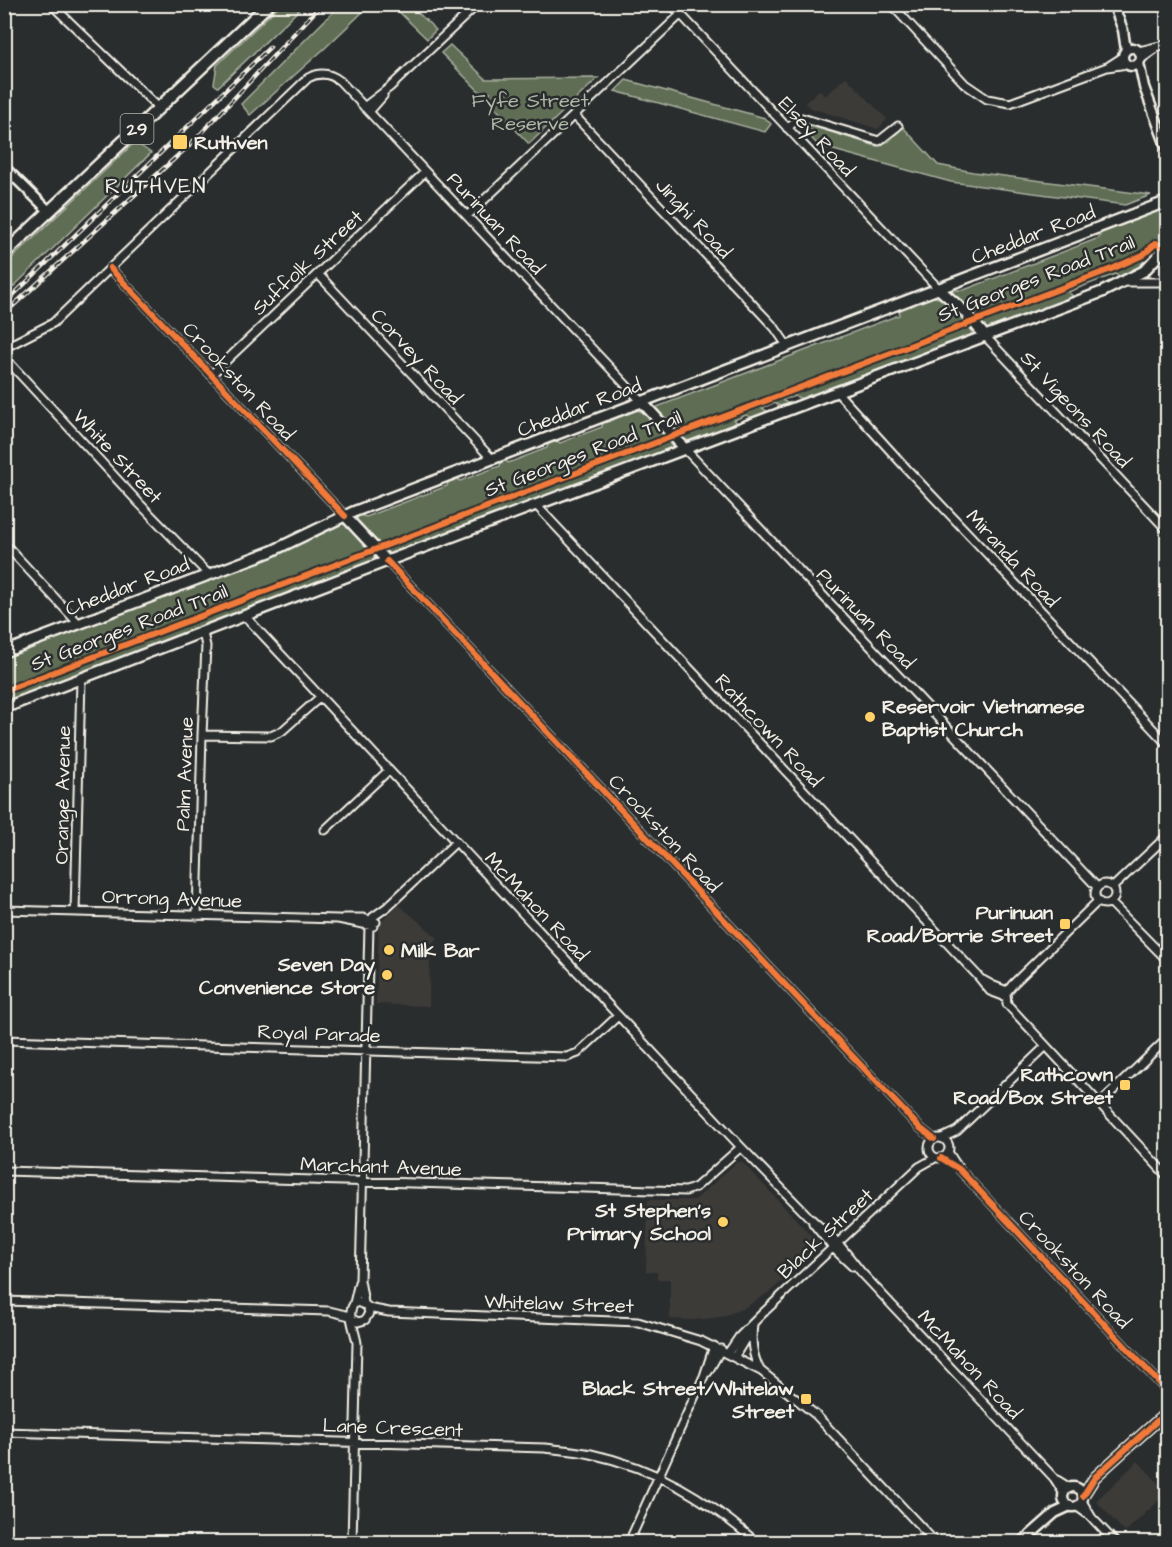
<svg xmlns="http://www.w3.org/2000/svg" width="1172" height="1547" font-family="'Architects Daughter',sans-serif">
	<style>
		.built { fill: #3e3b39 }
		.green { fill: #5e6d55; stroke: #a9af9e; stroke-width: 1.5 }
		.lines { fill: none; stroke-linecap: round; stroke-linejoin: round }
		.minor-casing { stroke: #f4f1e8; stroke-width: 11 }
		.tertiary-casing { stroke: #f4f1e8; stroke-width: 13 }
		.secondary-casing { stroke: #f4f1e8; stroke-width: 14 }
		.primary-casing { stroke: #f4f1e8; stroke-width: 15 }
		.minor { stroke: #2a2d2e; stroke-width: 7 }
		.tertiary { stroke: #2a2d2e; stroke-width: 8 }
		.secondary { stroke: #2a2d2e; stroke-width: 9 }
		.primary { stroke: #2a2d2e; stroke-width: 10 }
		.rail-casing { stroke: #f4f1e8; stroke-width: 4.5 }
		.rail { stroke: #2a2d2e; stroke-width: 2; stroke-dasharray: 7; stroke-linecap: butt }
		.cycleway-casing { stroke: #2a2d2e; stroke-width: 10 }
		.cycleway { stroke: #f17a3a; stroke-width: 6 }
		.poi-dot { fill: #ffd166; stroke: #2a2d2e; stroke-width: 2 }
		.labels { text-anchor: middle; stroke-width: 5; stroke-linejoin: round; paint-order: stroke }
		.shield { fill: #2a2d2e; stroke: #b7b6b0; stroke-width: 1.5 }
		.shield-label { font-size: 18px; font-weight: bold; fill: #f4f1e8 }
		.park-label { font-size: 20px; fill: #b0b6a6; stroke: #2a2d2e }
		.street-label { font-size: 20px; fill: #f4f1e8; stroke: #2a2d2e }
		.poi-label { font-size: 20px; font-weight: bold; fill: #f4f1e8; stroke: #2a2d2e; text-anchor: end }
		.neighbourhood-label { font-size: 21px; letter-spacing: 1.5px; fill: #f4f1e8; stroke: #2a2d2e }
	</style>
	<rect width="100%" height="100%" fill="#2a2d2e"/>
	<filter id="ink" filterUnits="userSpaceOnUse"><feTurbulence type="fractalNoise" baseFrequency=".0167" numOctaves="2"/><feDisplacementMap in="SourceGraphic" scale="12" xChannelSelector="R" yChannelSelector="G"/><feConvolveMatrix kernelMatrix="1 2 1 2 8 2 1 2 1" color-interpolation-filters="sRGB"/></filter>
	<g filter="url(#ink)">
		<!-- built -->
		<path class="built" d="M846 77 887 119 878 129 811 108 805 103 819 90 825 96Z
			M399 905 438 938 430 945 429 1006 376 1004 379 924Z
			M737 1162H742L818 1243V1249L771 1291 744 1308 721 1317 693 1320 670 1319V1279H657V1272H646L648 1200H695Z
			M1138 1461 1167 1493 1125 1532 1096 1501Z"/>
		<!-- green -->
		<path class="green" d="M281 4 304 5 218 87 214 84 217 65Z
			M340 5H370L325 48 250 115 241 104Z
			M392 5H410L436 30 427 39Z
			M450 45 486 79 598 78 529 144 486 98 490 92H480L441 53Z
			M626 80 765 118 771 124 765 132 615 91Z
			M801 123 876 146 889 141 903 127 938 165 973 172 1151 195 1125 205 951 182 819 146 799 125Z
			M135 142 151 153 5 295V265Z
			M1163 205C1172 246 1156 258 1124 279L1115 274 1068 292 1074 297 987 330 952 293 953 290H964L1099 238 1101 232 1152 213Z
			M931 297C948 296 969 318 972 334L969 338 804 400 795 396 782 400 790 405 784 408 774 403 762 408 770 413 754 419 746 415 734 420 740 424 692 442 682 438 654 408 899 315 900 309Z
			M635 410C647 410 672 437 672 449L392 556 381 548 356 520 359 515 366 517 447 486 449 480 455 478 460 481 500 466 501 461 504 459 508 463 547 448 549 442 555 440 560 443 602 427 603 422Z
			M339 524H346L374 554 375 558 373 563 5 703V657L269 556Z"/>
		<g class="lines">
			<defs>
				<path id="minor" d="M51 4 159 108
					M671 4 939 289
					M891 4 965 84 987 99 1010 103 1107 67 1127 64
					M1139 51 1168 44
					M1141 59 1154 50
					M1109 66 1123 57
					M364 107 390 87 478 4
					M369 112 383 96
					M574 115 775 328 788 347
					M787 128 798 119 802 118 879 141 898 126
					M467 216 677 18 687 4
					M110 268 345 516
					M318 274 492 459
					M1125 282H1168
					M985 336 1168 531
					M4 348 53 323 308 78C319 72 330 73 340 81L642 402
					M4 357 139 503 209 575
					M211 375 425 172
					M837 392 907 469 1168 745
					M686 450 1097 887
					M537 506 978 976 990 991 1006 997
					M4 543 79 624
					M387 561 919 1127 934 1139
					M245 616 741 1147 808 1216 838 1243 861 1272 1054 1478 1064 1494
					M202 735 271 736 282 731 319 698
					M325 830 388 771
					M1095 894a10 10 0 1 1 20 0a10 10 0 1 1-20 0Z
					M1113 887 1168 835
					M1097 902 1013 984 1006 993 1007 1004 1168 1177
					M1111 903 1168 961
					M4 910 338 919 373 926
					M75 912 81 679
					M197 916 202 735 206 646 203 633
					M344 918H363L376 922
					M983 980 994 986 1007 991
					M4 1040 567 1057 578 1053 618 1016
					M1099 1104 1168 1038
					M929 1148a10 10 0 1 1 20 0a10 10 0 1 1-20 0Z
					M942 1138 957 1131 1045 1047
					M948 1152 959 1169 1168 1392
					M4 1171 686 1191 696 1187 741 1147
					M813 1223 833 1248 852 1266
					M4 1301 329 1311 350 1316
					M354 1303 359 1282
					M364 1303 360 1280 369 926 373 917 387 907 455 843
					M368 1308 389 1312 638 1322 701 1341 761 1371 816 1415 935 1542
					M753 1324C751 1341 752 1355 760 1370
					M728 1353 739 1337 764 1312 919 1167 935 1158
					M735 1356 750 1331
					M708 1372 721 1349
					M4 1432 545 1448C560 1450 576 1451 591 1454 656 1468 707 1499 756 1542
					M1057 1480 1070 1488
					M1082 1501 1092 1518 1115 1542
					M1076 1506 1090 1516
					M352 1542 357 1343C355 1329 344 1309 357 1302L367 1306 369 1313 365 1320 358 1322 352 1319
					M629 1542 704 1376 714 1346"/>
				<path id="tertiary" d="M1113 4 1123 30 1126 50
					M1123 57a9 9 0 1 1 18 0a9 9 0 1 1-18 0Z
					M1139 63 1144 87 1168 151
					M4 167 49 211
					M1063 1497a10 10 0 1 1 20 0a10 10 0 1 1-20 0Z
					M1083 1496 1095 1477 1168 1411
					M1022 1542 1055 1513 1070 1506"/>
				<path id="secondary" d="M939 289 964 311 985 336
					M642 402 686 450
					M345 516 387 561
					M4 652 272 551 353 512 1168 201
					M4 708 387 561 1102 292 1144 271 1168 245"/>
				<path id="primary" d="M4 254 269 4"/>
			</defs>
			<!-- minor casing -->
			<use href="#minor" class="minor-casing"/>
			<!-- tertiary casing -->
			<use href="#tertiary" class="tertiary-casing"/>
			<!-- secondary casing -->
			<use href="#secondary" class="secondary-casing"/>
			<!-- primary casing -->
			<use href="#primary" class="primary-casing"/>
			<!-- minor -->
			<use href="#minor" class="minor"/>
			<!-- tertiary -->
			<use href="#tertiary" class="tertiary"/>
			<!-- secondary -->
			<use href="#secondary" class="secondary"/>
			<!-- primary -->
			<use href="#primary" class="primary"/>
			<defs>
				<path id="rail" d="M7 301 270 47
					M4 314 196 139 322 4"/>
			</defs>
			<!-- rail casing -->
			<use href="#rail" class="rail-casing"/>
			<!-- rail -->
			<use href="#rail" class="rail"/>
			<defs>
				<path id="cycleway" d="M110 268 345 516
					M387 561 919 1127 934 1139
					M4 691 1114 268 1143 255 1156 243 1168 249
					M941 1158 959 1169 1168 1392
					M1083 1496 1095 1477 1168 1411"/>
			</defs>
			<!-- cycleway casing -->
			<use href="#cycleway" class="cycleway-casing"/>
			<!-- cycleway -->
			<use href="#cycleway" class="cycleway"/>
		</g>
	</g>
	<!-- markers -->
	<g class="poi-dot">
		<rect x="172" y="134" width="16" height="16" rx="3"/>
		<circle cx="870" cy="717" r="6"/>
		<rect x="1059" y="918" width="12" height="12" rx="3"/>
		<circle cx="389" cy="950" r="6"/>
		<circle cx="387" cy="975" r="6"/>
		<rect x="1119" y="1079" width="12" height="12" rx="3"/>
		<circle cx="723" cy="1222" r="6"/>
		<rect x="800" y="1393" width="12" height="12" rx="3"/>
	</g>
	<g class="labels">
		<!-- shield labels -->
		<rect class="shield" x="120.5" y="114" width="33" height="30" rx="4.5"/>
		<g class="shield-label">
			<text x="137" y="135">29</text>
		</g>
		<!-- park labels -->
		<g class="park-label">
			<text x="530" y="107">Fyfe Street<tspan x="530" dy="23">Reserve</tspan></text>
		</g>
		<!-- street labels -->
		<g class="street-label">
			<text transform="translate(817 136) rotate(47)" y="7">Elsey Road</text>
			<text transform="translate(694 218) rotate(47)" y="7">Jinghi Road</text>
			<text transform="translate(496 223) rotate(47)" y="7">Purinuan Road</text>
			<text transform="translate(1033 234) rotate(-21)" y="7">Cheddar Road</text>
			<text transform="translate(307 262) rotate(-43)" y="7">Suffolk Street</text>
			<text transform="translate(1036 278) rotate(-21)" y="7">St Georges Road Trail</text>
			<text transform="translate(417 356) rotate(47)" y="7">Corvey Road</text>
			<text transform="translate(239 381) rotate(47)" y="7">Crookston Road</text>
			<text transform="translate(579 407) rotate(-21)" y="7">Cheddar Road</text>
			<text transform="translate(1076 409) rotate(47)" y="7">St Vigeons Road</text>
			<text transform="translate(583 453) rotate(-21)" y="7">St Georges Road Trail</text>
			<text transform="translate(118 456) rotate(47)" y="7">White Street</text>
			<text transform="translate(1013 558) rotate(47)" y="7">Miranda Road</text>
			<text transform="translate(127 586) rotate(-21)" y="7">Cheddar Road</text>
			<text transform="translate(866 618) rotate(46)" y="7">Purinuan Road</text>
			<text transform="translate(129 627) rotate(-21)" y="7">St Georges Road Trail</text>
			<text transform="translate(769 730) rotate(47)" y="7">Rathcown Road</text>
			<text transform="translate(184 774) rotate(-88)" y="7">Palm Avenue</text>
			<text transform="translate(62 795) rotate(-89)" y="7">Orange Avenue</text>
			<text transform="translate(665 833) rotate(47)" y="7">Crookston Road</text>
			<text transform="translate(172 898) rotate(2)" y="7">Orrong Avenue</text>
			<text transform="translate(537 906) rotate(47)" y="7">McMahon Road</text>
			<text transform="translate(319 1033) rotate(2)" y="7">Royal Parade</text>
			<text transform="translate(381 1166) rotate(2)" y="7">Marchant Avenue</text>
			<text transform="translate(825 1233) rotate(-43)" y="7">Black Street</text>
			<text transform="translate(1075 1269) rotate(47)" y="7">Crookston Road</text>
			<text transform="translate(559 1303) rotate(2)" y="7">Whitelaw Street</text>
			<text transform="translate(970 1364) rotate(47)" y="7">McMahon Road</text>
			<text transform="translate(393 1427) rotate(2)" y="7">Lane Crescent</text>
		</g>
		<!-- poi labels -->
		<g class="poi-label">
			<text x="194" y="149" text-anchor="start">Ruthven</text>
			<text x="882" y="713" text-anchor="start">Reservoir Vietnamese<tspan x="882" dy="23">Baptist Church</tspan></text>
			<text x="1053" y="919">Purinuan<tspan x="1053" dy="23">Road/Borrie Street</tspan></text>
			<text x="401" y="957" text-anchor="start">Milk Bar</text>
			<text x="375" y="971">Seven Day<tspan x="375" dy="23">Convenience Store</tspan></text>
			<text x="1113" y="1081">Rathcown<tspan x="1113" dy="23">Road/Box Street</tspan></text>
			<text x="711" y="1217">St Stephen's<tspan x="711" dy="23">Primary School</tspan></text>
			<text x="794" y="1395">Black Street/Whitelaw<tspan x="794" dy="23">Street</tspan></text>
		</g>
		<!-- neighbourhood labels -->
		<g class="neighbourhood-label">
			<text x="156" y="193">RUTHVEN</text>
		</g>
	</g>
	<!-- margin -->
	<rect width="1172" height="1547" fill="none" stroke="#2a2d2e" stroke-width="24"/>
	<rect x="12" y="12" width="1148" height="1523" fill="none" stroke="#f4f1e8" stroke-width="2" filter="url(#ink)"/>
</svg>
